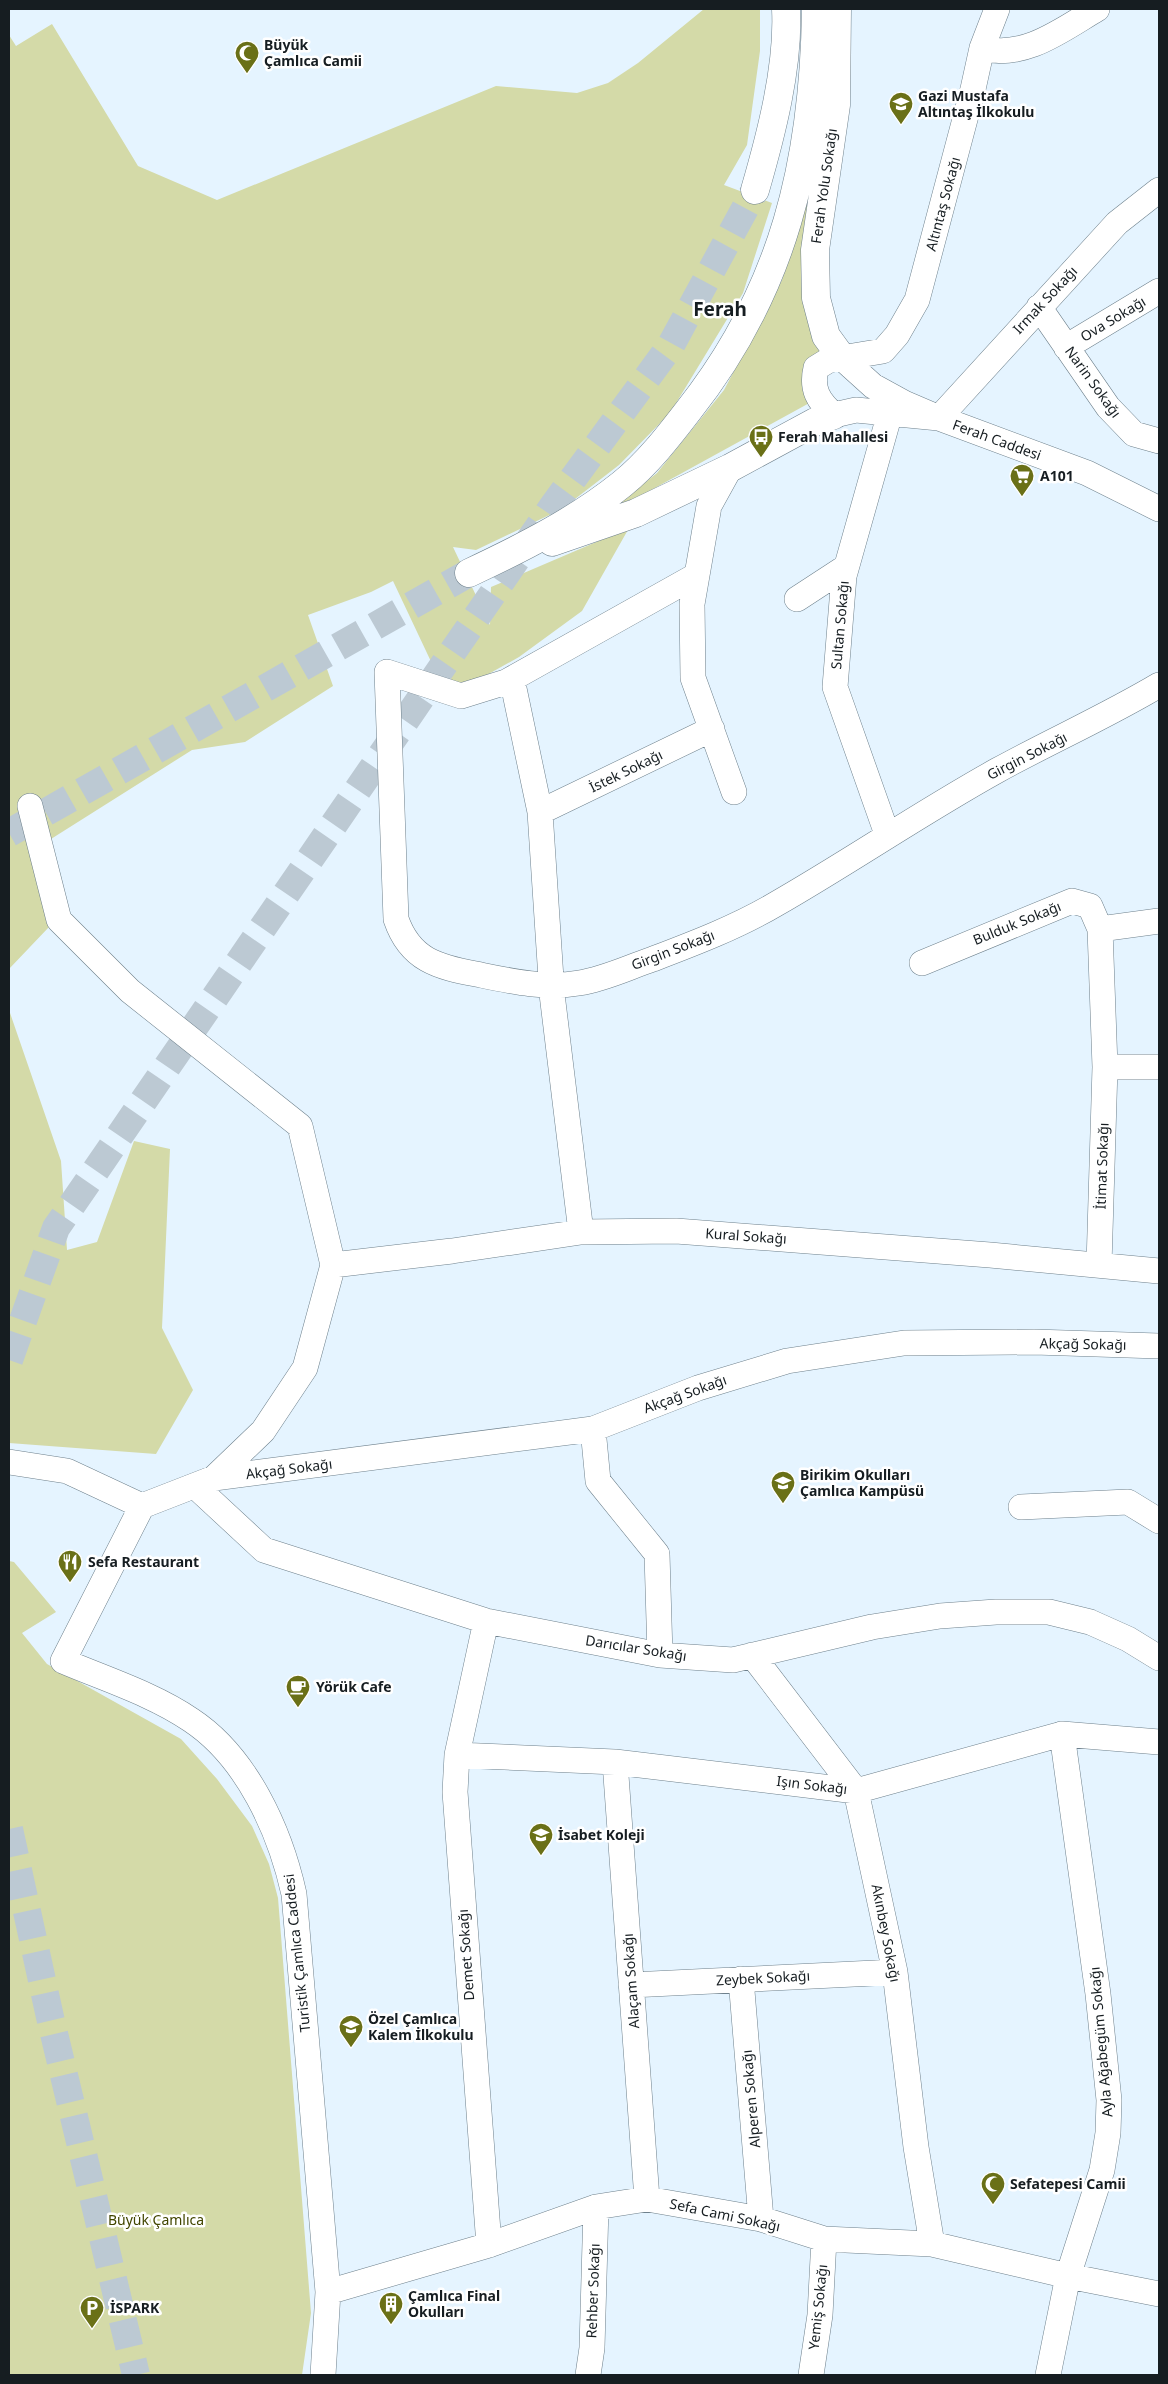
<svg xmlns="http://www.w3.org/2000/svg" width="1168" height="2384" font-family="'Noto Sans',sans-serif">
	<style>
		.green { fill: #d4daa8 }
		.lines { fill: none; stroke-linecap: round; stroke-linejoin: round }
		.major-tunnel { stroke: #bcc9d3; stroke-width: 28; stroke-dasharray: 28 14; stroke-linecap: butt }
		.minor-casing { stroke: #6e808c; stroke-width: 26 }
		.major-casing { stroke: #6e808c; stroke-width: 29 }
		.minor { stroke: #fff; stroke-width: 25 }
		.major { stroke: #fff; stroke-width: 28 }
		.labels { text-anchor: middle; stroke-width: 5; stroke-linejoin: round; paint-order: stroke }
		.poi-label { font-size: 14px; font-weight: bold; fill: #161d21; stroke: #fff; text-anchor: start }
		.street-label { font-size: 14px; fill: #161d21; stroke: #fff }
		.park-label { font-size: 14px; fill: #424600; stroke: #fff }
		.district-label { font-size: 19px; font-weight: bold; fill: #161d21; stroke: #fff }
	</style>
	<rect width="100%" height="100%" fill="#e5f4ff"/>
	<!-- green -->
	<path class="green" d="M704 9H760V51L747 145 724 185 772 203 743 293 670 413 619 465 562 509 476 550 453 547 490 625 491 587 629 528 582 611 519 657 458 691 443 687 393 581 371 592 308 615 333 686 245 742 192 750 51 839 49 927 9 969V35L16 46 52 24 138 166 217 200 496 86 577 93 608 83 638 63Z
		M816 173 830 347 824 395 602 517 657 473 724 390 782 280Z
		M9 1010 61 1161 67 1250 97 1242 134 1141 170 1149 162 1328 193 1390 156 1454 9 1443Z
		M9 1561 14 1562 56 1612 22 1633 47 1664 181 1739 217 1779 252 1826 269 1864 278 1898 311 2313 302 2375H9Z"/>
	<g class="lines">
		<!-- major-tunnel -->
		<path class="major-tunnel" d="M9 833 469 573
			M9 1360 56 1228 553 506 671 345 755 190
			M9 1829 50 2017 136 2375"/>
		<defs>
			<path id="minor" d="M982 48C1024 60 1063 29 1097 9
				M1039 307 1108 407 1134 434 1159 441
				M1066 347 1159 291
				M842 358 873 386 904 403 939 418 1087 473 1159 509
				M939 418 856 410 834 415C818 401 811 389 816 368L829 360 883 351 897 335 917 300 973 89 982 48 997 9
				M939 418 1117 223 1159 190
				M730 468 709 506 692 604 693 678 734 792
				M697 575 506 682 461 696 387 672 396 919C410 960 438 967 476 974 510 981 544 989 579 983 605 979 629 967 653 959 695 943 737 927 776 904 851 861 922 812 998 770 1051 741 1107 716 1159 685
				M797 599 846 567
				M512 679 540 812 552 994 581 1232
				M30 806 59 920 130 991 300 1126 333 1265 305 1368 263 1431 214 1478 142 1506
				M540 812 712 729
				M887 834 835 687 844 576 890 413
				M1159 921 1100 929 1105 1067H1159
				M922 963 1072 901 1090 906 1100 929
				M333 1265 452 1251 581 1232 676 1231 990 1255 1159 1271
				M1099 1265 1105 1067
				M593 1429 598 1481 657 1554 660 1655
				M9 1462 67 1471 142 1506 63 1661C105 1679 153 1694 191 1720 247 1757 280 1831 294 1894L328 2292 323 2375
				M214 1478 593 1429 698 1388 787 1361 904 1343 1034 1342 1159 1346
				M195 1486 264 1550 486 1621 660 1655 733 1660 872 1627 940 1616 996 1612H1049L1090 1622 1128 1639 1159 1658
				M1021 1507 1128 1502 1159 1521
				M486 1621 457 1755 455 1792 489 2245
				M752 1655 856 1791 895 1972 916 2147 932 2244
				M457 1755 615 1762 856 1791 1062 1734 1159 1742
				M615 1762 647 2199
				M741 1979 761 2219
				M631 1985 895 1972
				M328 2292 489 2245 596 2207 647 2199 761 2219 824 2239 932 2244 1068 2276 1159 2294
				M588 2375 592 2348 596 2207
				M811 2375 820 2315 824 2239
				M1048 2375 1068 2276 1102 2170 1108 2133 1109 2100 1098 1994 1062 1734"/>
			<path id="major" d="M837 9 836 105 815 250 816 298 826 336 842 358
				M755 190C771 135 789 66 786 9
				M552 542 636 513 730 468 815 422 834 415
				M469 573C522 548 576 521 622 484 647 464 668 437 688 411 784 290 814 161 816 9"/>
		</defs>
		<!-- minor casing -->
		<use href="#minor" class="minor-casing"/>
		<!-- major casing -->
		<use href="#major" class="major-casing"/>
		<!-- minor -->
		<use href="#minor" class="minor"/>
		<!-- major -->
		<use href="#major" class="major"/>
	</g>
	<!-- icons -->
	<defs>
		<symbol id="mosque-pin" viewBox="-11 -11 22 30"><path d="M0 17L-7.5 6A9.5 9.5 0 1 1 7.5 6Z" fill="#6a7017" stroke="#fff"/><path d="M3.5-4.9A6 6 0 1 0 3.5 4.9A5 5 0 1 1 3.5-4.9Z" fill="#fff"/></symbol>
		<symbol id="school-pin" viewBox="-11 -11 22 30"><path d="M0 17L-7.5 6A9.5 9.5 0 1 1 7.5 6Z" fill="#6a7017" stroke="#fff"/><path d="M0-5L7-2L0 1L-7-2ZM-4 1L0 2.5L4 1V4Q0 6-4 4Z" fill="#fff"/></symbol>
		<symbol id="bus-pin" viewBox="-11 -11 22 30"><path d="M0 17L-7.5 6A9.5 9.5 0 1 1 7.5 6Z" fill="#6a7017" stroke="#fff"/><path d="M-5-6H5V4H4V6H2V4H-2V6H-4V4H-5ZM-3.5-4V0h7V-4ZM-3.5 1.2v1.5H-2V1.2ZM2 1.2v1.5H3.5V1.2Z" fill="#fff"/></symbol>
		<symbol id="supermarket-pin" viewBox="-11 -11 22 30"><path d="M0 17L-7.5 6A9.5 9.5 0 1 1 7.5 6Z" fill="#6a7017" stroke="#fff"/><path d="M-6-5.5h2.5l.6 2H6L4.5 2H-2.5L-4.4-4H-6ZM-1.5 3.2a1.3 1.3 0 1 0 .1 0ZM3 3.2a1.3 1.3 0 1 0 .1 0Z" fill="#fff"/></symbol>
		<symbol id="restaurant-pin" viewBox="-11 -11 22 30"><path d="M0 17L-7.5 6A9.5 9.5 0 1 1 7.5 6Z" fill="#6a7017" stroke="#fff"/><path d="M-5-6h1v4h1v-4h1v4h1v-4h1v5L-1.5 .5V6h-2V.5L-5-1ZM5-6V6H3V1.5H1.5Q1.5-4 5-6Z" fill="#fff"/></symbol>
		<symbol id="cafe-pin" viewBox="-11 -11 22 30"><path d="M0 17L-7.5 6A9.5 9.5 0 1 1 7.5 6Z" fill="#6a7017" stroke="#fff"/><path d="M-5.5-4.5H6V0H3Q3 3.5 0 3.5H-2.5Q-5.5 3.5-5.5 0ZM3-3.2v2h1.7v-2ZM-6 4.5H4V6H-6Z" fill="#fff"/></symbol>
		<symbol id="building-pin" viewBox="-11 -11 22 30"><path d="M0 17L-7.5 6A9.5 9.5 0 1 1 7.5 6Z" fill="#6a7017" stroke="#fff"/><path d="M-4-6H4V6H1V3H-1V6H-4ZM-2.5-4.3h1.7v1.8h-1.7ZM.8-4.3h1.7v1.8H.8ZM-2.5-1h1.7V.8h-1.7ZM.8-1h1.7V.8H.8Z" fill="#fff"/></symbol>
		<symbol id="parking-pin" viewBox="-11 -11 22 30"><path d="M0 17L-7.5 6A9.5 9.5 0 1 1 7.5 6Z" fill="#6a7017" stroke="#fff"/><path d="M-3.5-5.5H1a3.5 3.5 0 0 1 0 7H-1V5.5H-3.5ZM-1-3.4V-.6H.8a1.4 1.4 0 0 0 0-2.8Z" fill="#fff"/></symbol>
	</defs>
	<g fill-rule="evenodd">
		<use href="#mosque-pin" x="233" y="39" width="28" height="38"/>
		<use href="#school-pin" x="887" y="90" width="28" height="38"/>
		<use href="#bus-pin" x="747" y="423" width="28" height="38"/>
		<use href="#supermarket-pin" x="1008" y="462" width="28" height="38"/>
		<use href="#school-pin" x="769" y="1469" width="28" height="38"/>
		<use href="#restaurant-pin" x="56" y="1548" width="28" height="38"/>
		<use href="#cafe-pin" x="284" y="1673" width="28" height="38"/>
		<use href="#school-pin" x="527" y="1821" width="28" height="38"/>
		<use href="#school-pin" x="337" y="2013" width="28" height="38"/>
		<use href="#mosque-pin" x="979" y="2170" width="28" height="38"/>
		<use href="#building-pin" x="377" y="2290" width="28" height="38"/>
		<use href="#parking-pin" x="78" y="2294" width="28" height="38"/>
	</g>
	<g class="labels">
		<!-- poi labels -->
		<g class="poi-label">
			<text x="264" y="50">Büyük<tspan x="264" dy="16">Çamlıca Camii</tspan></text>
			<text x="918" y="101">Gazi Mustafa<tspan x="918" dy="16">Altıntaş İlkokulu</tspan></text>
			<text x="778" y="442">Ferah Mahallesi</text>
			<text x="1040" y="481">A101</text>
			<text x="800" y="1480">Birikim Okulları<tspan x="800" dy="16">Çamlıca Kampüsü</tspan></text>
			<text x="88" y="1567">Sefa Restaurant</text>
			<text x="316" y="1692">Yörük Cafe</text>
			<text x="558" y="1840">İsabet Koleji</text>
			<text x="368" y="2024">Özel Çamlıca<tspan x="368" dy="16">Kalem İlkokulu</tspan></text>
			<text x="1010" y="2189">Sefatepesi Camii</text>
			<text x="408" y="2301">Çamlıca Final<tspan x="408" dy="16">Okulları</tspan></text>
			<text x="110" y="2313">İSPARK</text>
		</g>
		<!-- street labels -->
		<g class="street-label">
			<text transform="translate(824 186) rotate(-82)" y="5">Ferah Yolu Sokağı</text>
			<text transform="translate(943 204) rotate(-75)" y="5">Altıntaş Sokağı</text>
			<text transform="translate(1045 300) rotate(-47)" y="5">Irmak Sokağı</text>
			<text transform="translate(1113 319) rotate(-31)" y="5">Ova Sokağı</text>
			<text transform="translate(1093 382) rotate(54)" y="5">Narin Sokağı</text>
			<text transform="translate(997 440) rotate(20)" y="5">Ferah Caddesi</text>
			<text transform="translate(840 625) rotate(-85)" y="5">Sultan Sokağı</text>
			<text transform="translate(1027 756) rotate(-27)" y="5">Girgin Sokağı</text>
			<text transform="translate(626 771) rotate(-26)" y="5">İstek Sokağı</text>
			<text transform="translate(1017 923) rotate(-22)" y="5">Bulduk Sokağı</text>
			<text transform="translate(673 950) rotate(-21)" y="5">Girgin Sokağı</text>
			<text transform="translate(1102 1166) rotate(-88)" y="5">İtimat Sokağı</text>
			<text transform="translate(746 1236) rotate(4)" y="5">Kural Sokağı</text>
			<text transform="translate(1083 1344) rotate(1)" y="5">Akçağ Sokağı</text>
			<text transform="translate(685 1394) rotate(-20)" y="5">Akçağ Sokağı</text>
			<text transform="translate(289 1469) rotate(-7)" y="5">Akçağ Sokağı</text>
			<text transform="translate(636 1648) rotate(9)" y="5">Darıcılar Sokağı</text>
			<text transform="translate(812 1785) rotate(7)" y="5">Işın Sokağı</text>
			<text transform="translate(886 1933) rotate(79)" y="5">Akınbey Sokağı</text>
			<text transform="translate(297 1953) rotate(-96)" y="5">Turistik Çamlıca Caddesi</text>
			<text transform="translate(466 1955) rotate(-94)" y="5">Demet Sokağı</text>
			<text transform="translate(763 1978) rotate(-3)" y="5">Zeybek Sokağı</text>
			<text transform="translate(631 1981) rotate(-94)" y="5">Alaçam Sokağı</text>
			<text transform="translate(1101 2042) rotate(-95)" y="5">Ayla Ağabegüm Sokağı</text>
			<text transform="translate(751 2099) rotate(-95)" y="5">Alperen Sokağı</text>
			<text transform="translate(725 2215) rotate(12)" y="5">Sefa Cami Sokağı</text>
			<text transform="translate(593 2291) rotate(-88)" y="5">Rehber Sokağı</text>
			<text transform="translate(818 2307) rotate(-84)" y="5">Yemiş Sokağı</text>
		</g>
		<!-- park labels -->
		<g class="park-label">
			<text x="156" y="2225">Büyük Çamlıca</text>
		</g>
		<!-- district labels -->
		<g class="district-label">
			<text x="720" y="316">Ferah</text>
		</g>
	</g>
	<!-- border -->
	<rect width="1168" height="2384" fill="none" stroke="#161d21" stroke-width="20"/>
</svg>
